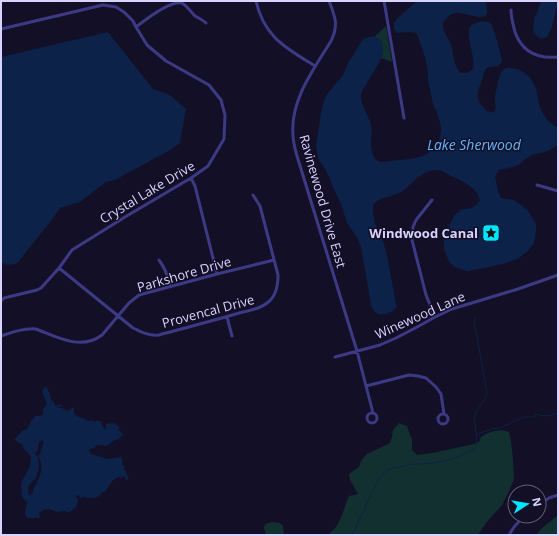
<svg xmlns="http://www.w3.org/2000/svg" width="559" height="536" font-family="'Open Sans',sans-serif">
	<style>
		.green { fill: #12302f }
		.water { fill: #0c2248; fill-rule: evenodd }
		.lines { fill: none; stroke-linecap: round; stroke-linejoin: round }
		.stream { stroke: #0c2248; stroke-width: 1 }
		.minor { stroke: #3d3a85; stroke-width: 3 }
		.labels { text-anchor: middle; stroke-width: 3; stroke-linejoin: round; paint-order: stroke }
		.street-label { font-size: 13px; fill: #d9d4ff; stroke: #130f26 }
		.poi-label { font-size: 13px; font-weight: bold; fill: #d9d4ff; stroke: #130f26; text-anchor: end }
		.water-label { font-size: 14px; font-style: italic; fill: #62b6ff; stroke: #130f26 }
	</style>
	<rect width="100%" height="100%" fill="#130f26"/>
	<!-- green -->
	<path class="green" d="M386 26 392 62 381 58C384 46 384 43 374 37Z
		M399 423 407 426 410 435 412 439V450L417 455 432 453 474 444 479 442 481 437C489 432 499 428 509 432L511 441 513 459 514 479 509 491 502 505 486 523 478 535H327C341 527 343 509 349 496L358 494 350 480 349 474 359 467 361 461 367 454 390 443 392 436 393 430Z
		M558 515V535H536L542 528Z
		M273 522 280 523 283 526 284 535H266L264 528 265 524Z"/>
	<!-- water -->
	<path class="water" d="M417 1H486C486 4 488 10 487 13 484 23 463 11 456 13 453 13 450 15 448 17 446 19 443 22 443 24 442 31 449 39 451 44 454 54 454 84 473 69 476 58 465 34 470 27 471 25 476 23 478 22 483 21 486 21 491 23L496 37 502 61C498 70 493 64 487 68 484 70 484 74 483 77 479 90 473 96 484 108 488 112 491 114 495 111 496 107 495 103 495 99 495 95 496 91 497 87 499 78 500 66 512 68 525 69 534 80 537 92 538 97 538 102 540 107 543 116 550 124 558 128V145L548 151 532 155 523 161 520 164 513 167 499 170 495 176 497 187 499 194 501 198 514 200 521 205 528 211 534 220 536 224V231L534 243 527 252 517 259 506 263 494 266 469 271H466L455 267 449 262 444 249V237L450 224 453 219 454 215 460 211 461 209C469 210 476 207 480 200 476 184 455 179 442 171 438 170 432 170 427 172 416 176 410 188 399 193 390 197 380 197 373 205V212L375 223 384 244 387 256 396 304V308C391 313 380 318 374 311 374 310 371 306 371 305L361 247 356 236 347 223 341 204 333 187 332 184 325 169 318 158 316 146 321 113 324 101 327 94 343 75 349 61C355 55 357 45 364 39 368 37 372 36 376 37 379 38 381 40 382 44 387 57 371 74 366 85 364 88 361 92 361 96 360 103 369 117 371 124 373 134 369 145 373 155 375 159 377 161 382 162 388 162 394 160 401 160 420 159 440 153 441 130 441 123 438 115 435 108H434L428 81V71L425 57 418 36 416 33 412 32 397 33C395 31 393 28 394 24 395 19 412 6 417 1Z
		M541 1H558L552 27 547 37 541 39 533 33 534 19 539 7Z
		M108 32 153 89 170 95 186 109 180 143 170 150 115 180 106 182 80 202 60 208 50 222 18 262 15 264 6 265 1 262V57Z
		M46 386 49 392 52 401 54 402 55 406H57L60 404 61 405V406L57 408H62L67 411 74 407V412L75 415 89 421 93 420 94 422 98 420 100 422 101 420 102 426 106 430V424L114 423 118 426 120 428 118 430 120 431 122 434 124 435 122 436 118 439 115 440 106 446 97 445 94 448 89 449V450L91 454 108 459 121 457 123 460 122 465 125 466 124 468 129 479 127 480H126L124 476 121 478 119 477C109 480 111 487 104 492H102L100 496C95 498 90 499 84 497L81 498 78 495 76 496V497L78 499 77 506 70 512H67L65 511 56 512 50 509 44 510 40 512 39 514 40 517 39 518H27C23 514 26 508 27 503L25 500 22 497 21 485 22 481 29 468 31 458 29 454 24 449 22 444 14 440 23 430H25L27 429 31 421 34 418 35 416H40L43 414V409L47 404 42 392 43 389ZM43 440C44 443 41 450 40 454L38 456C44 467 42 472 36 484 34 488 33 489 33 493L30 495 29 494 28 489 29 485 36 478 39 467 38 457 35 454 36 452 38 450 39 442Z"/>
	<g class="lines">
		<!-- stream -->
		<path class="stream" d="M477 435 478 434 491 429 501 428 514 421 525 417H534L536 414C543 417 552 416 558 413
			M352 535 379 478 388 470 393 468 413 464H418L434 463 448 460 468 453 476 447C479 436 473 426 475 415 477 407 485 402 487 393L477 337 474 323 475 318"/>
		<!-- minor -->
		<path class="minor" d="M256 1C264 37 286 48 315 66
			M329 1C335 16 339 25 331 41 314 69 290 100 293 135 293 142 295 149 297 156L357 351 373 413
			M384 1 404 118
			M511 10C511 18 513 24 515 32 522 52 537 59 558 57
			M136 27C145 20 170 0 182 3 187 6 191 12 195 16 199 18 203 20 206 23
			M1 29 103 5 116 7 124 12 133 21 136 27 147 45 166 61 209 85 221 100 225 115 224 139 208 166 191 178 125 217 72 250 59 268 41 288 37 290 4 298 1 301
			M191 178 195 186 217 274
			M537 185 558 191
			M432 200 416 220 413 227 412 240 426 295 435 317
			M159 260C165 268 168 276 170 286
			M59 268 133 328C141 332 149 336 159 335 185 328 212 321 239 313 248 311 260 309 267 303 276 297 278 285 278 275L260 206 253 195
			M227 317 232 336
			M1 336C13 332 24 328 36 329 57 337 81 351 102 335L129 303 139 295 217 274 274 260
			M335 357 380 345 396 338 419 326 435 317 452 309 518 289 558 275
			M366 386 409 375 418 376 426 378 436 387 441 394 444 414
			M367 418a5 5 0 1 1 10 0a5 5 0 1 1-10 0Z
			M438 419a5 5 0 1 1 10 0a5 5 0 1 1-10 0Z
			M539 504 549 498 558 495
			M509 535 514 527 524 516"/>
	</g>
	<!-- icons -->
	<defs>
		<symbol id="sight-square" viewBox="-11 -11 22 22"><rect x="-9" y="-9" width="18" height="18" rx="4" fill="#00e5ff" stroke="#130f26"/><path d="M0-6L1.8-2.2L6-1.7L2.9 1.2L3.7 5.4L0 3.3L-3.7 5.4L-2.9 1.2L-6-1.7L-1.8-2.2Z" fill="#111"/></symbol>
	</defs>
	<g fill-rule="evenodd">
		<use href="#sight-square" x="481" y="223" width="20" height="20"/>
	</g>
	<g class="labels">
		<!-- street labels -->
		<g class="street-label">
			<text transform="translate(147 192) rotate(-31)" y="5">Crystal Lake Drive</text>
			<text transform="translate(323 201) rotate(74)" y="5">Ravinewood Drive East</text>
			<text transform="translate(184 274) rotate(-16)" y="5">Parkshore Drive</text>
			<text transform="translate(208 311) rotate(-15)" y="5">Provencal Drive</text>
			<text transform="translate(420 315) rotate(-24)" y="5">Winewood Lane</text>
		</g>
		<!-- poi labels -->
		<g class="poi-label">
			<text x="478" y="238">Windwood Canal</text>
		</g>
		<!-- water labels -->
		<g class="water-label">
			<text x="474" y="150">Lake Sherwood</text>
		</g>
	</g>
	<!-- border -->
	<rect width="559" height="536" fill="none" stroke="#d9d4ff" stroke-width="4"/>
	<!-- north arrow -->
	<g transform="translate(527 504) rotate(78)"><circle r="19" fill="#130f26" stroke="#625e7d"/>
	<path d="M0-3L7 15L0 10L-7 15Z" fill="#00e5ff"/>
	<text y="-6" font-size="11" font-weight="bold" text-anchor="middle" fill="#d9d4ff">N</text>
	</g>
</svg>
